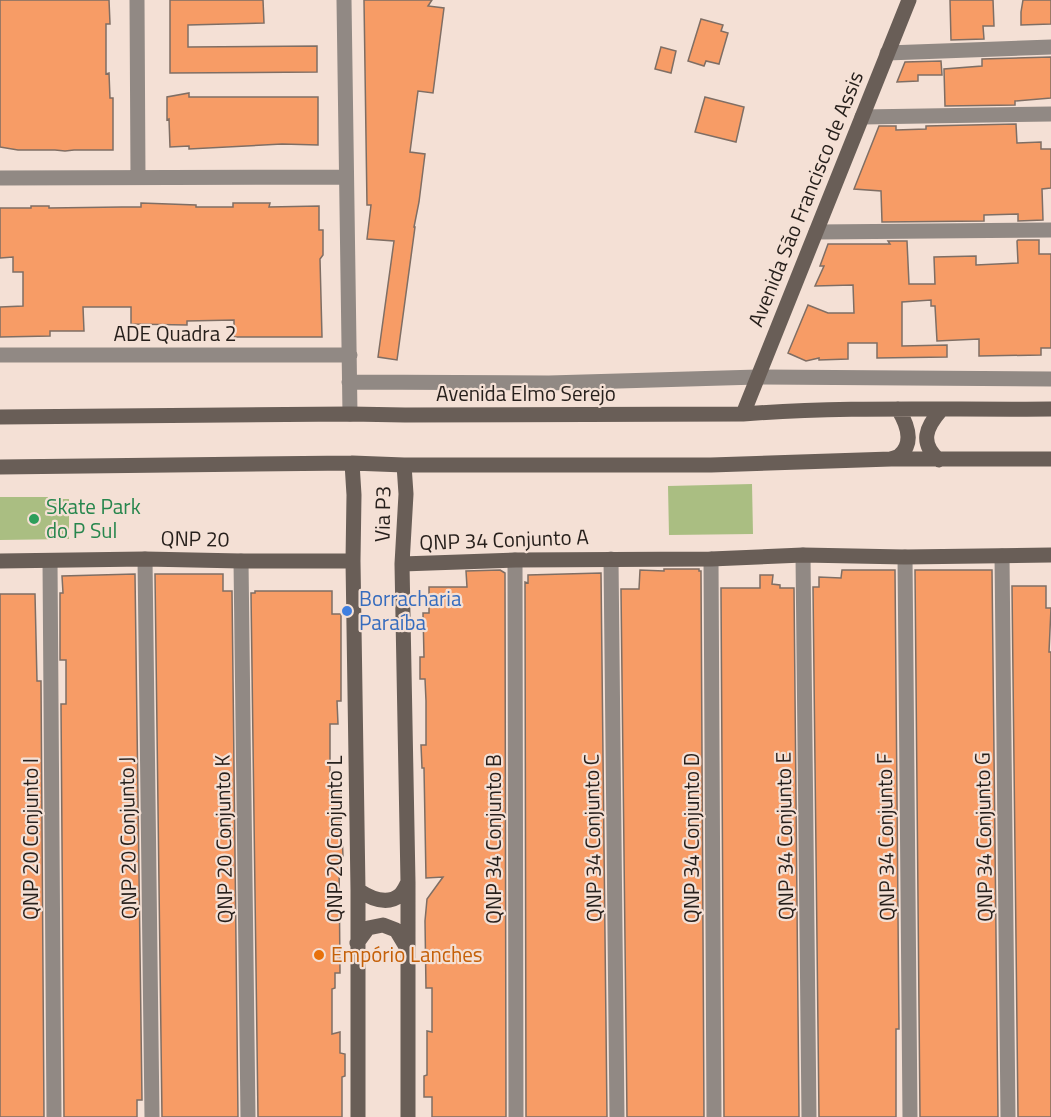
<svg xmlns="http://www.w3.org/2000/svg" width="1051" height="1117" font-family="'Titillium Web',sans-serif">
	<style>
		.green { fill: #aabe82 }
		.building { fill: #f79c66; stroke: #7f6e64; stroke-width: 1.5 }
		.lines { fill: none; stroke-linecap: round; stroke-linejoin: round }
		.street { stroke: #918984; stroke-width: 15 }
		.secondary { stroke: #695e57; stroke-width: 15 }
		.leisure-dot { fill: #2e9e5b; stroke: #f4e0d5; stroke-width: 2 }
		.shop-dot { fill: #3f7fe0; stroke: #f4e0d5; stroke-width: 2 }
		.food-dot { fill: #e8710a; stroke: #f4e0d5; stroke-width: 2 }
		.labels { text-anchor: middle; stroke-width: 4.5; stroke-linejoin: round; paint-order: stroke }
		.street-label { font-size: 21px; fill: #261f1b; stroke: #f4e0d5 }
		.leisure-label { font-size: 21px; fill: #27864d; stroke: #f4e0d5; text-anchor: start }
		.shop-label { font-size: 21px; fill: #366cbe; stroke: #f4e0d5; text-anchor: start }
		.food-label { font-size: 21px; fill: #c56008; stroke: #f4e0d5; text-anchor: start }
	</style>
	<rect width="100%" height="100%" fill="#f4e0d5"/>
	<!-- green -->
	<path class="green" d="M752 484 753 534 669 535 668 486Z
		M0 497H48V499H69V539L0 540Z"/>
	<!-- building -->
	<path class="building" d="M0 0H109L110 24H106V74L109 73 110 98H113V150H74L65 151 55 150H18L0 147Z
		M170 0H263L264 23 188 25V47L317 46V72L170 73Z
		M364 0H432L428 6 444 8 433 93 418 91 410 152 425 154 419 202 414 227H415L397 360 378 357 394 241 367 239 371 205H367Z
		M950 0H993L994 26H983L984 39 951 40Z
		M1023 0H1051V24L1021 25V12Z
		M701 19 723 25 721 31 728 33 719 64 706 61 704 66 688 61Z
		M661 47 676 51 671 73 655 69Z
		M1051 57V98L1015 101V105L945 106 944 69 982 66V59Z
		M941 61 942 75H918V81L897 82 905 62Z
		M189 93V97H318V145L282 144 189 149V146L170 147 169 119 167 120V97Z
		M705 97 744 107 736 142 695 132Z
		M1016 124 1017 143 1041 142V149H1051V188L1042 189 1043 220 1018 221V214L984 215V221L882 222 881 191 854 189 879 126H896V130L926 129V126Z
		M141 203 196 205V207H233V203H270L269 207 319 206V230H323V255L320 259 322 337H234V320L187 321V325L131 324V307H83L84 331H50V336L0 337V307L23 306V272H13V257L0 258V208H31V206H49V208L122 207H141Z
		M1018 240H1039V254H1051V348H1041V355L979 356V339L937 341 935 306H931V300L902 302V346L947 345V357L877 358V343H848V359L819 360V358L806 361 788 353 808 305 828 313H854L853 285 815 286 824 266H820L828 244H890L888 241H907L909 284H935L934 257 976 256V265L1018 263 1017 241Z
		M664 569H699V571H701L704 1117H627L621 589H639L640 570 664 571Z
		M500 570 505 573 506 1117H432V1097H424V1076L427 1075V1031L432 1032V988H426L425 921 427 899 443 877 426 878 424 768H422L421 745H426V701L425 679H420V657H424L423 613H429V587H467L466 571Z
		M842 570H895L899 1029H896V1117H819L813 587H819V577L841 578Z
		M915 570H992L998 1117H920Z
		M601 573 607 1117H526L525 582 528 583V575Z
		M135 574 142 1100H137V1117H64L61 704H66V660H60V593H63L62 576Z
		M155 574H223V591H232L238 1117H162Z
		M760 575H773L772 584 780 585V588H794L799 1117H724L721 588H760Z
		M1012 586H1046V608H1051L1049 652H1051V1117H1018Z
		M255 591H332V614H341V701H337L338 724H330V790H341L340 834H342L343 856H339L340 973H335V988L332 989V1034L340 1032V1053L345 1054V1076L342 1077V1117H258L251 593H255Z
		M0 594H35L37 681H41L44 1117H0Z"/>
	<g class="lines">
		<!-- street -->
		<path class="street" d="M137 0 138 177
			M344 0 350 414
			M887 53 1051 47
			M862 117 1051 114
			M0 178 346 177
			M816 232 1051 230
			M0 355H350
			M349 382 549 383 758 377 1051 379
			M803 555 809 1117
			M1002 556 1008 1117
			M905 557 910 1117
			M145 559 152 1117
			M611 559 617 1117
			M711 559 714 1117
			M515 560 516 1117
			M50 561 54 1117
			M241 561 248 1117"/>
		<!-- secondary -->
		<path class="secondary" d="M743 414 909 0
			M0 417 350 414 405 415 743 414C845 406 948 410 1051 409
			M891 459C894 458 898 457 900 455 915 442 906 422 898 409
			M939 460C919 443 926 427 941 410
			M352 463 354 495 353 561 358 890V1117
			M404 465 406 494 402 564 408 882V1117
			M0 467 352 463 404 465H711L891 459H1051
			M0 561 145 559 241 561H353
			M402 564 515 560 711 559 803 555 905 557 1051 555
			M358 890C370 898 387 906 400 895 404 891 406 886 408 882
			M357 943 368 928 383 925 396 930 408 950"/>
	</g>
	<!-- markers -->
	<circle class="leisure-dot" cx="34" cy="519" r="6"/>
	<circle class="shop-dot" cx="347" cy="611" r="6"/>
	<circle class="food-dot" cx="319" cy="955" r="6"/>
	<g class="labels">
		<!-- street labels -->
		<g class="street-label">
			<text transform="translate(806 199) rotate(-68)" y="7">Avenida São Francisco de Assis</text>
			<text x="175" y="341">ADE Quadra 2</text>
			<text x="526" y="401">Avenida Elmo Serejo</text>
			<text transform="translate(383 514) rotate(-89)" y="7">Via P3</text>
			<text transform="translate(195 539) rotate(1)" y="7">QNP 20</text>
			<text transform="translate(504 540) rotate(-2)" y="7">QNP 34 Conjunto A</text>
			<text transform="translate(785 836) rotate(-91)" y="7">QNP 34 Conjunto E</text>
			<text transform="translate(886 837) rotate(-91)" y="7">QNP 34 Conjunto F</text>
			<text transform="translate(984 837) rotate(-91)" y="7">QNP 34 Conjunto G</text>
			<text transform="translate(128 838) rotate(-91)" y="7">QNP 20 Conjunto J</text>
			<text transform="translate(593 838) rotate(-91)" y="7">QNP 34 Conjunto C</text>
			<text transform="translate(692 838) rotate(-90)" y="7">QNP 34 Conjunto D</text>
			<text transform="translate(31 839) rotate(-90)" y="7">QNP 20 Conjunto I</text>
			<text transform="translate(224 839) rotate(-91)" y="7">QNP 20 Conjunto K</text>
			<text transform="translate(335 839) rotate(-90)" y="7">QNP 20 Conjunto L</text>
			<text transform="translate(494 839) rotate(-90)" y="7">QNP 34 Conjunto B</text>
		</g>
		<!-- leisure labels -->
		<g class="leisure-label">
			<text x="46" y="514">Skate Park<tspan x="46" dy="24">do P Sul</tspan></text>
		</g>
		<!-- shop labels -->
		<g class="shop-label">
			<text x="359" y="606">Borracharia<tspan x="359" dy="24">Paraíba</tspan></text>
		</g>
		<!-- food labels -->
		<g class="food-label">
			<text x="331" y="962">Empório Lanches</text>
		</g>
	</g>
</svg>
